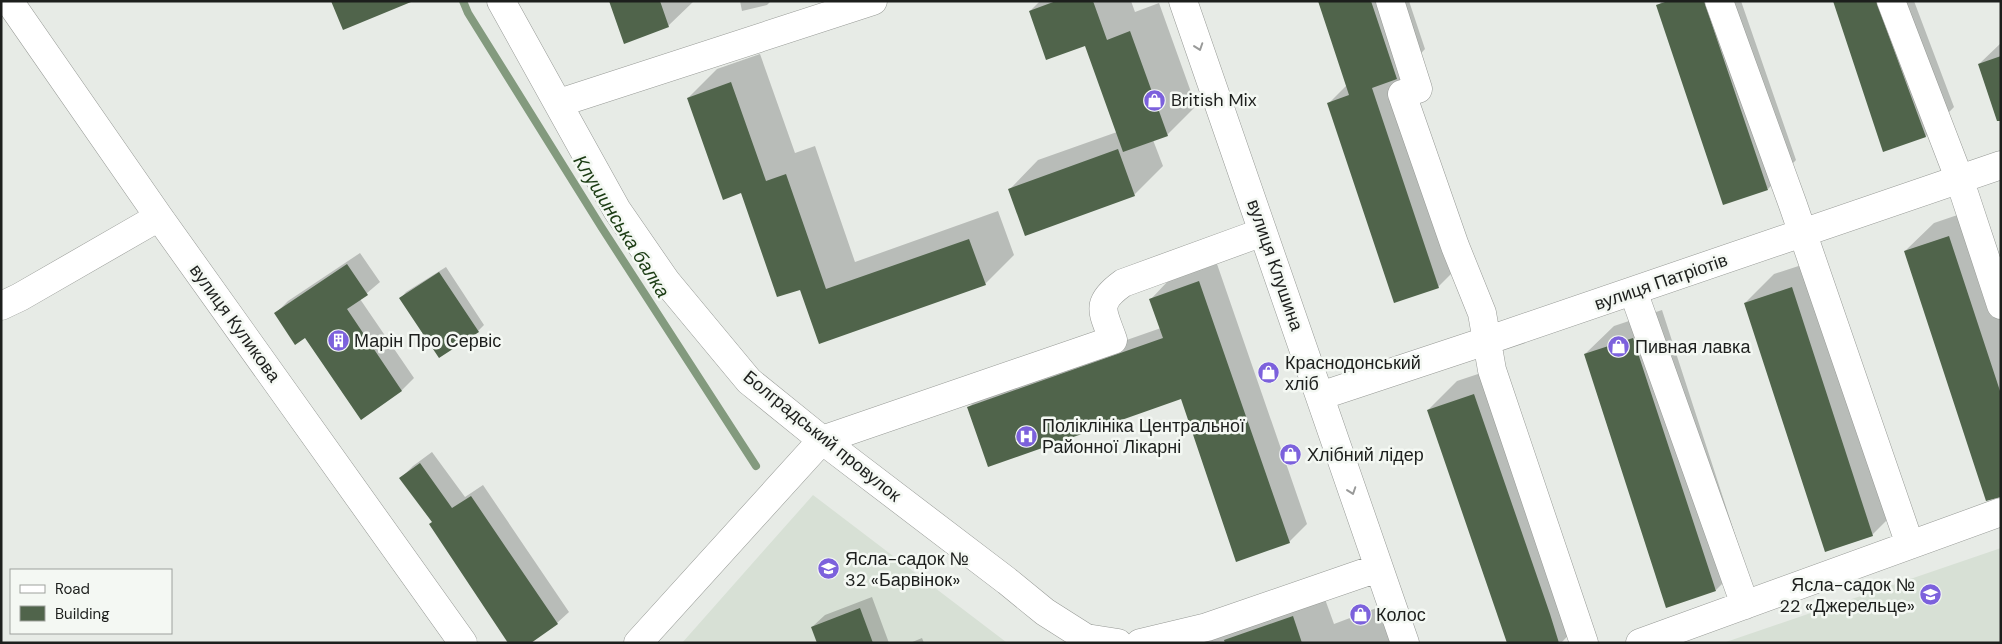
<svg xmlns="http://www.w3.org/2000/svg" width="2002" height="644" font-family="'DM Sans',sans-serif">
	<style>
		.built { fill: #d7e0d5 }
		.shadow { fill: #0003 }
		.lines { fill: none; stroke-linecap: round; stroke-linejoin: round }
		.stream { stroke: #839a7e; stroke-width: 8 }
		.building { fill: #50644b }
		.minor-casing { stroke: #969995; stroke-width: 29 }
		.minor { stroke: #fff; stroke-width: 28 }
		.oneway { stroke: #999a99 }
		.labels { text-anchor: middle; stroke-width: 5; stroke-linejoin: round; paint-order: stroke }
		.poi-label { font-size: 18px; fill: #1d1f1d; stroke: #f4f8f3; text-anchor: start }
		.street-label { font-size: 18px; fill: #1d1f1d; stroke: #f4f8f3 }
		.water-label { font-size: 19px; font-style: italic; fill: #1a3b12; stroke: #f4f8f3 }
	</style>
	<rect width="100%" height="100%" fill="#e7ebe6"/>
	<!-- built -->
	<path class="built" d="M813 495 1006 642V643H682Z
		M2001 548V643H1723Z"/>
	<!-- shadow -->
	<path class="shadow" d="M610 1H694L668 26Z
		M740 1H771L767 5 742 11Z
		M1040 1H1131L1135 12 1159 3 1196 106 1167 135 1153 140 1163 166 1134 195 1010 189 1038 160 1117 132 1085 44 1030 11Z
		M1319 1H1409L1425 49 1404 71 1467 258 1438 287 1329 103 1347 85Z
		M1662 1H1741L1796 160 1768 189 1658 6Z
		M1834 1H1914L1954 107 1926 136 1884 150Z
		M2001 43V103L1979 64Z
		M760 54 795 153 815 146 855 262 998 211 1014 255 985 284 820 342 800 288 741 192 688 98 717 69Z
		M1978 208 2001 279V493L1905 251 1934 223Z
		M360 253 380 282 360 299 414 378 402 390 361 418 306 336 276 313 288 301Z
		M1820 259 1901 506 1872 535 1745 303 1774 274Z
		M1217 264 1307 524 1289 542 1181 398 969 407 987 389 1161 328 1151 299 1168 281Z
		M446 267 484 325 478 331 401 298 406 292Z
		M1662 310 1744 562 1716 590 1585 354 1614 326Z
		M1502 366 1588 615 1561 643H1508L1428 410 1457 381Z
		M432 452 465 497 483 485 569 612 557 623 433 522 401 478 413 466Z
		M1321 588 1334 624 1379 607 1391 643H1203L1223 622Z
		M872 597 889 643H818L812 627 825 615Z
		M922 638 924 643H910Z"/>
	<g class="lines">
		<!-- stream -->
		<path class="stream" d="M463 1 468 13 602 228 756 466"/>
	</g>
	<!-- building -->
	<path class="building" d="M331 1H411V2L343 30Z
		M609 1H660L669 27 624 44Z
		M1056 1H1093L1107 40 1130 31 1168 136 1123 152 1085 46 1046 60 1029 11Z
		M1318 1H1371L1397 79 1372 88 1439 288 1394 303 1327 103 1349 95Z
		M1668 1H1704L1768 190 1723 205 1656 5Z
		M1833 1H1876L1926 137 1883 152Z
		M2001 56V121H1997L1978 64Z
		M731 82 766 181 786 174 826 289 969 239 986 285 819 344 800 290 777 297 741 193 723 200 687 98Z
		M1118 149 1135 196 1025 236 1008 189Z
		M1949 236 2001 394V497L1986 501 1904 251Z
		M347 264 368 295 347 309 402 391 361 420 305 338 295 345 274 313Z
		M439 272 479 332 439 358 399 298Z
		M1199 281 1290 543 1236 562 1181 399 988 467 967 407 1163 338 1149 299Z
		M1792 287 1873 536 1825 552 1744 303Z
		M1633 338 1716 591 1666 608 1584 354Z
		M1474 394 1550 614 1559 643H1507L1427 410Z
		M420 463 452 508 471 496 558 624 531 643H508L429 524 432 522 399 478Z
		M860 608 873 643H817L811 627Z
		M1293 616 1302 643H1225L1224 640Z"/>
	<g class="lines">
		<defs>
			<path id="minor" d="M9 1 159 217 463 643
				M501 1 617 210 666 281 749 381 822 440 1007 581 1045 612 1086 638 1118 643
				M1183 1 1405 643
				M1390 1 1418 89 1402 94 1455 246 1482 313 1492 370 1584 643
				M1719 1 1793 205 1910 545
				M1891 1 1959 178 2001 305
				M559 103 873 1
				M1633 291 1745 605
				M1 306 20 297 159 217
				M1320 396 1486 341 2001 165
				M638 643 822 440 1113 340C1103 311 1094 304 1123 283L1263 232
				M1140 643 1207 627 1378 568
				M1640 643 2001 512"/>
		</defs>
		<!-- minor casing -->
		<use href="#minor" class="minor-casing"/>
		<!-- minor -->
		<use href="#minor" class="minor"/>
	</g>
	<!-- one-way arrows -->
	<defs><path id="oneway-chevron" d="M-2-3.5L2.5 0L-2 3.5" fill="none" stroke-width="1.6" stroke-linecap="round" stroke-linejoin="round" transform="scale(1.25)"/></defs>
	<g class="oneway">
		<use href="#oneway-chevron" transform="translate(1199 47) rotate(71)"/>
		<use href="#oneway-chevron" transform="translate(1352 491) rotate(71)"/>
	</g>
	<!-- icons -->
	<defs>
		<symbol id="shop-disc" viewBox="-11 -11 22 22"><circle r="9.5" fill="#7c61dc" stroke="#f4f8f3"/><path d="M-5-2.5h2.3a2.7 3.5 0 0 1 5.4 0H5L5.5 6h-11ZM-1.5-2.5h3a1.5 2.3 0 0 0-3 0Z" fill="#fff"/></symbol>
		<symbol id="building-disc" viewBox="-11 -11 22 22"><circle r="9.5" fill="#7c61dc" stroke="#f4f8f3"/><path d="M-4-6H4V6H1V3H-1V6H-4ZM-2.5-4.3h1.7v1.8h-1.7ZM.8-4.3h1.7v1.8H.8ZM-2.5-1h1.7V.8h-1.7ZM.8-1h1.7V.8H.8Z" fill="#fff"/></symbol>
		<symbol id="hospital-disc" viewBox="-11 -11 22 22"><circle r="9.5" fill="#7c61dc" stroke="#f4f8f3"/><path d="M-5-5h3v3.5h4V-5h3V5h-3V1.5h-4V5h-3Z" fill="#fff"/></symbol>
		<symbol id="school-disc" viewBox="-11 -11 22 22"><circle r="9.5" fill="#7c61dc" stroke="#f4f8f3"/><path d="M0-5L7-2L0 1L-7-2ZM-4 1L0 2.5L4 1V4Q0 6-4 4Z" fill="#fff"/></symbol>
	</defs>
	<g fill-rule="evenodd">
		<use href="#shop-disc" x="1142" y="88" width="25" height="25"/>
		<use href="#building-disc" x="326" y="328" width="25" height="25"/>
		<use href="#shop-disc" x="1606" y="334" width="25" height="25"/>
		<use href="#shop-disc" x="1256" y="360" width="25" height="25"/>
		<use href="#hospital-disc" x="1014" y="424" width="25" height="25"/>
		<use href="#shop-disc" x="1278" y="442" width="25" height="25"/>
		<use href="#school-disc" x="816" y="556" width="25" height="25"/>
		<use href="#school-disc" x="1918" y="582" width="25" height="25"/>
		<use href="#shop-disc" x="1348" y="602" width="25" height="25"/>
	</g>
	<g class="labels">
		<!-- poi labels -->
		<g class="poi-label">
			<text x="1171" y="106">British Mix</text>
			<text x="354" y="347">Марін Про Сервіс</text>
			<text x="1635" y="353">Пивная лавка</text>
			<text x="1285" y="369">Краснодонський<tspan x="1285" dy="21">хліб</tspan></text>
			<text x="1042" y="432">Поліклініка Центральної<tspan x="1042" dy="21">Районної Лікарні</tspan></text>
			<text x="1307" y="461">Хлібний лідер</text>
			<text x="845" y="565">Ясла-садок №<tspan x="845" dy="21">32 «Барвінок»</tspan></text>
			<text x="1915" y="591" text-anchor="end">Ясла-садок №<tspan x="1915" dy="21">22 «Джерельце»</tspan></text>
			<text x="1376" y="621">Колос</text>
		</g>
		<!-- street labels -->
		<g class="street-label">
			<text transform="translate(1275 265) rotate(71)" y="6">вулиця Клушина</text>
			<text transform="translate(1661 282) rotate(-19)" y="6">вулиця Патріотів</text>
			<text transform="translate(235 323) rotate(54)" y="6">вулиця Куликова</text>
			<text transform="translate(822 436) rotate(39)" y="6">Болградський провулок</text>
		</g>
		<!-- water labels -->
		<g class="water-label">
			<text transform="translate(622 226) rotate(58)" y="7">Клушинська балка</text>
		</g>
	</g>
	<!-- border -->
	<rect width="2002" height="644" fill="none" stroke="#1d1f1d" stroke-width="5"/>
	<!-- legend -->
	<rect x="10" y="569" width="162" height="65" fill="#f4f8f3" stroke="#9ea19d"/>
	<rect x="20" y="585" width="25" height="8" fill="#ffffff" stroke="#9ea19d"/>
	<text x="55" y="594" font-size="15" fill="#1d1f1d">Road</text>
	<rect x="20" y="606" width="25" height="15" fill="#50644b" stroke="#9ea19d"/>
	<text x="55" y="619" font-size="15" fill="#1d1f1d">Building</text>
</svg>
